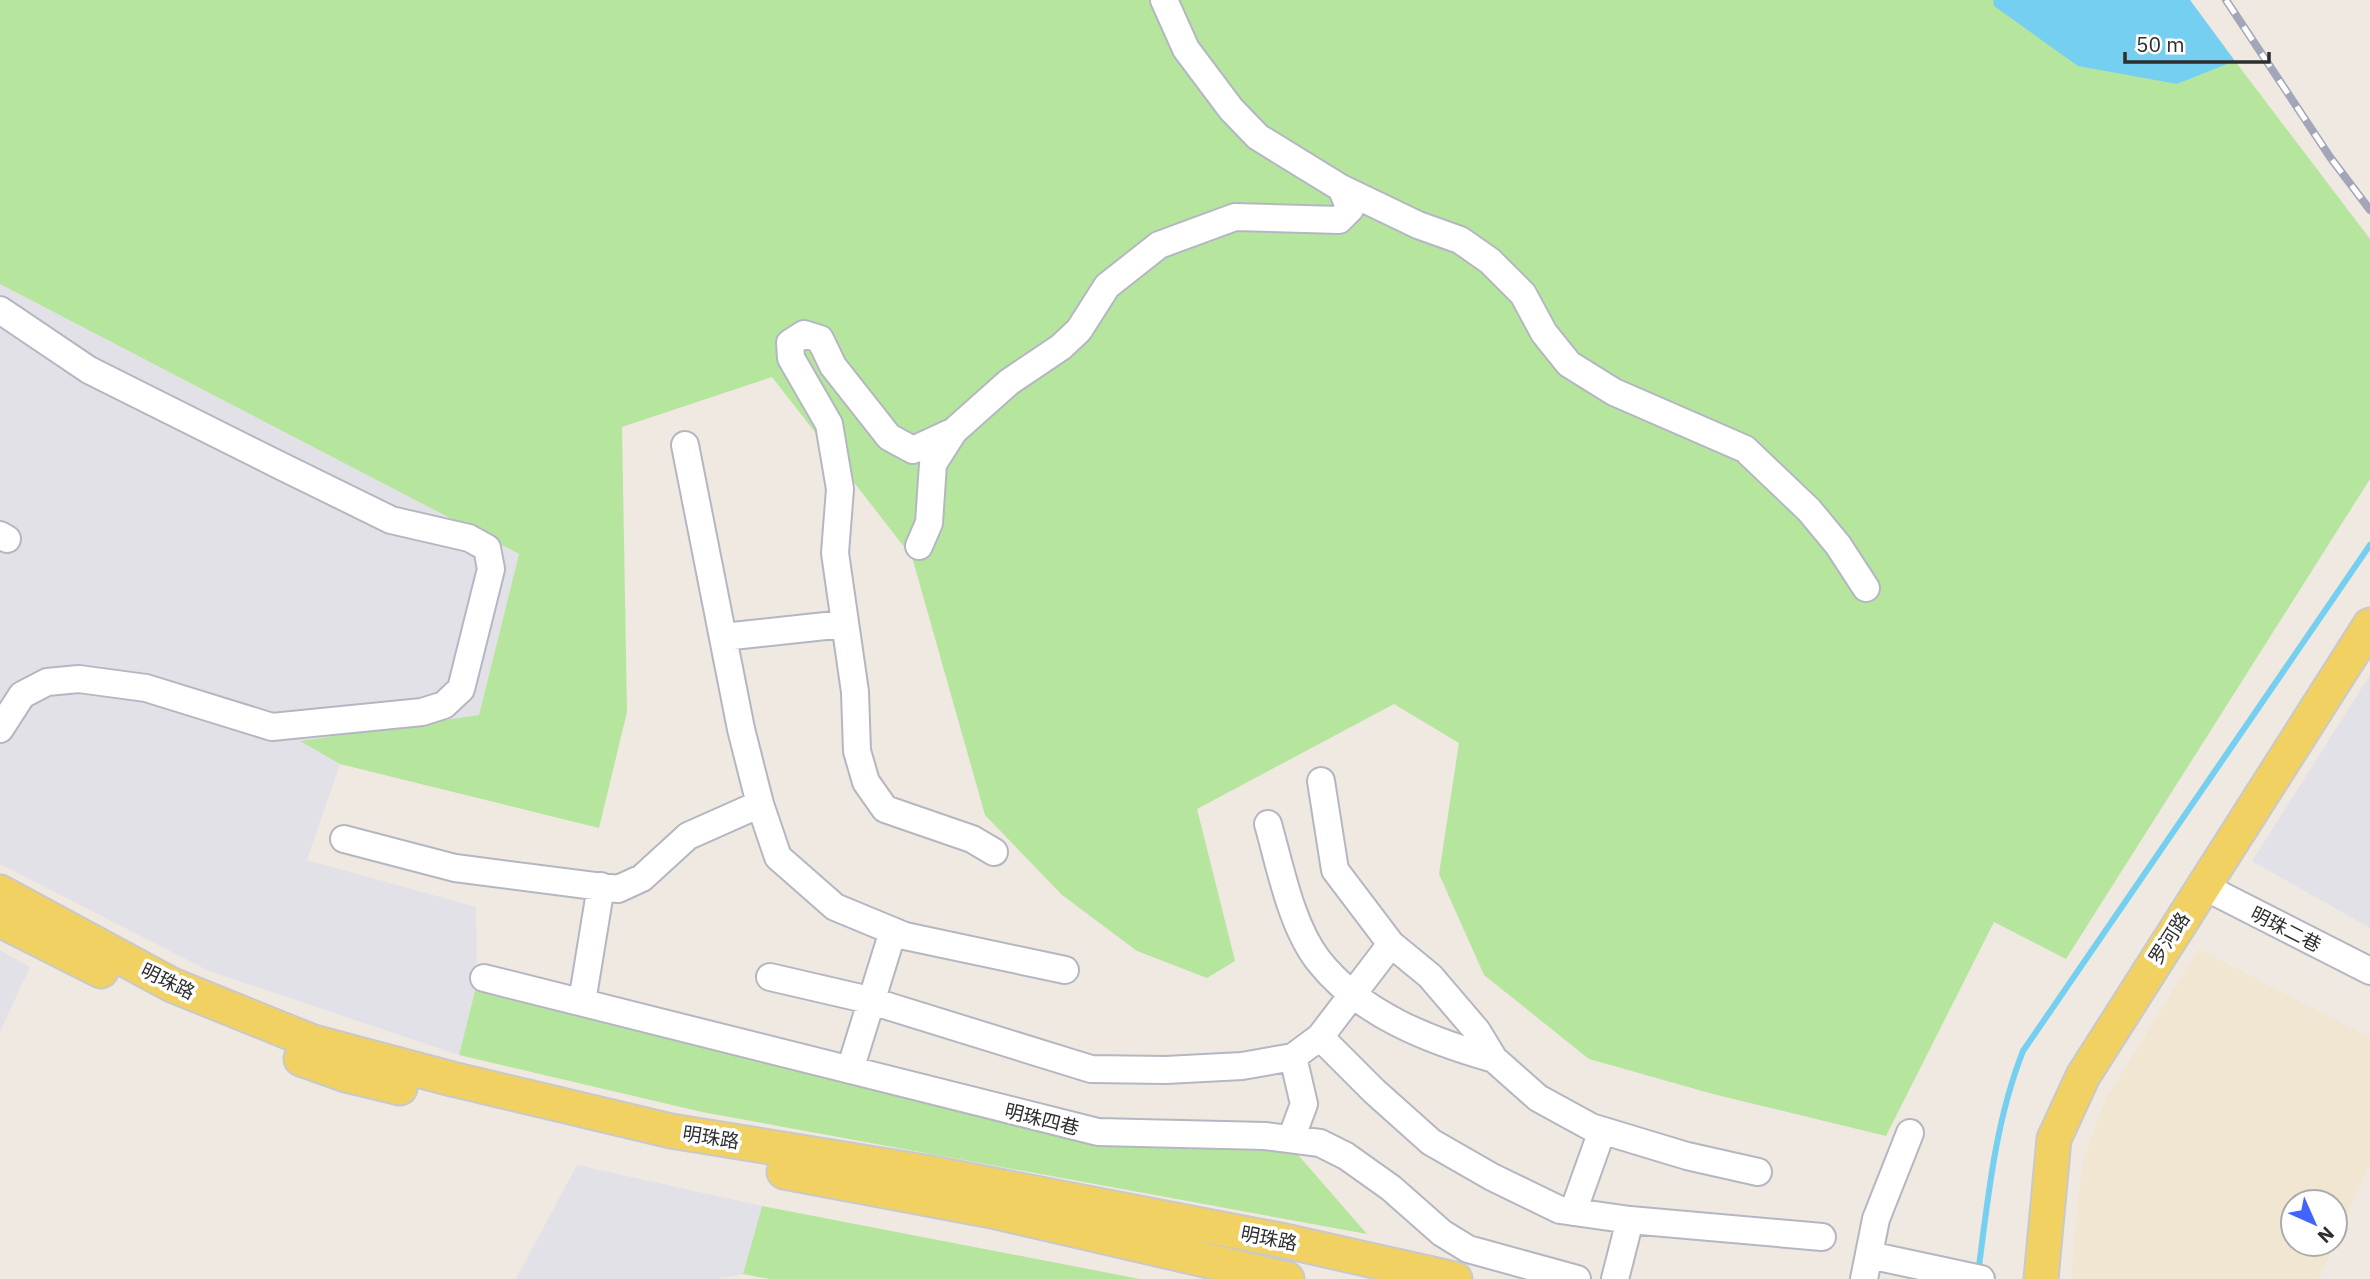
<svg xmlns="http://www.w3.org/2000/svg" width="2370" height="1279" font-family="'IBM Plex Sans','Noto Sans SC',sans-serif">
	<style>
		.industrial { fill: #e3e1e8 }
		.education { fill: #f0e6d1 }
		.green { fill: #b6e59e }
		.water { fill: #75cff0 }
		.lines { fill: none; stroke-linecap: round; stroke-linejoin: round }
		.stream { stroke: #75cff0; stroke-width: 6 }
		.minor-casing { stroke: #b4b7c1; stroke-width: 30 }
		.major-casing { stroke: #c9c9c9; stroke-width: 37 }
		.minor { stroke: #fff; stroke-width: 26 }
		.major { stroke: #f2d163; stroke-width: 33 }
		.rail-casing { stroke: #a3a6b8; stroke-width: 8 }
		.rail { stroke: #fff; stroke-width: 5; stroke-dasharray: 16; stroke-linecap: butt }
		.labels { text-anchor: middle; stroke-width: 7; stroke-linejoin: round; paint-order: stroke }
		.street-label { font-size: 19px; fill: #2e2e2e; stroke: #fff }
	</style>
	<rect width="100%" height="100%" fill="#efe9e1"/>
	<!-- industrial -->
	<path class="industrial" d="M0 284 519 554 479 715 301 741 340 764 307 860 476 907 477 983 459 1055 209 971 0 864Z
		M2370 675V928L2252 861Z
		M0 950 30 967 0 1032Z
		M577 1165 762 1206 743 1274 716 1279H516Z"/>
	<!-- education -->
	<path class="education" d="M2199 949 2370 1038V1163L2335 1242V1202H2293V1244H2334L2319 1279H2071L2082 1163 2106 1098Z"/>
	<!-- green -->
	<path class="green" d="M0 0H1993L1995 6 2177 84 2235 61 2370 239V479L2066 959 1994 922 1886 1136 1713 1094 1589 1059 1484 975 1439 874 1459 743 1394 704 1197 809 1235 961 1207 978 1137 951 1062 895 985 815 912 557 772 377 622 427 627 712 599 828 340 764 300 741 479 715 519 554 0 284Z
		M477 983 1094 1141 1292 1148 1367 1234 702 1112 459 1055Z
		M762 1206 1140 1279H770L743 1274Z"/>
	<!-- water -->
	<path class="water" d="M1993 0H2190L2235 61 2177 84 2078 66 1994 6Z"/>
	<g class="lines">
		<!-- stream -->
		<path class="stream" d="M1978 1274C1988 1198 1995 1122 2023 1051L2370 545"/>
		<defs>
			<path id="minor" d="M1164 0 1186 49 1231 109 1258 137 1341 188 1418 225 1460 240 1490 261 1523 294 1544 333 1569 364 1614 392 1745 449 1809 510 1838 545 1866 588
				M0 310 89 370 281 466 391 520 469 538 487 548 491 569 461 689 444 705 422 712 272 727 146 688 79 679 47 682 22 695 0 729
				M954 431 913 450 889 437 833 366 820 339 804 334 790 343 791 358 829 424 840 489 835 553 855 692 857 751 866 782 885 809 972 839 994 852
				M685 445 741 729 760 804 778 857 835 907 905 936 1065 970
				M0 535 7 539
				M919 546 929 523 933 464 954 431 1009 382 1061 347 1079 330 1107 286 1159 245 1235 217 1339 220 1350 209 1341 188
				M723 637 844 624
				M1321 781 1335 870 1391 944 1430 976 1477 1031 1494 1059 1538 1098 1591 1127 1687 1156 1758 1172
				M1268 824C1280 866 1291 925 1318 960 1360 1014 1430 1041 1494 1059
				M344 839 455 868 618 889 642 878 688 836 760 804
				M2203 886 2370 971
				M770 977 865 999 1091 1069 1166 1070 1242 1066 1293 1057 1320 1037 1391 944
				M484 978 1098 1132 1265 1136 1320 1143 1346 1156 1391 1188 1442 1233 1468 1249 1577 1279
				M582 1002 601 886
				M1320 1037 1374 1091 1431 1142 1492 1177 1560 1210 1630 1220 1822 1237
				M850 1070 893 931
				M1291 1139 1304 1104 1293 1057
				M1573 1212 1602 1131
				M1869 1255 1981 1279
				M1615 1279 1630 1220
				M1864 1279 1876 1219 1910 1133"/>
			<path id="major" d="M0 892 172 985 313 1042 452 1079 671 1131 931 1173 1285 1241 1455 1279
				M0 920 101 971
				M301 1059 346 1075 400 1088
				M784 1172 992 1211 1287 1279
				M2041 1279 2054 1139 2083 1076 2370 625"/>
		</defs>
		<!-- minor casing -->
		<use href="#minor" class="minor-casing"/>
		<!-- major casing -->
		<use href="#major" class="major-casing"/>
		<!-- minor -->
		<use href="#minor" class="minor"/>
		<!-- major -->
		<use href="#major" class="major"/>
		<defs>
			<path id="rail" d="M2226 0 2330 157 2370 210"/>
		</defs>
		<!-- rail casing -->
		<use href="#rail" class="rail-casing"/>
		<!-- rail -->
		<use href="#rail" class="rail"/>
	</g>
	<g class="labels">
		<!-- street labels -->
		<g class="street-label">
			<text transform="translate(2286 929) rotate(27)" y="7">明珠二巷</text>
			<text transform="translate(2169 938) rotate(-57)" y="7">罗河路</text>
			<text transform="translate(168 981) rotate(26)" y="7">明珠路</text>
			<text transform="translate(1042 1119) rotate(14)" y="7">明珠四巷</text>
			<text transform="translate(711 1137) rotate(9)" y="7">明珠路</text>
			<text transform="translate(1269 1238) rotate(11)" y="7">明珠路</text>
		</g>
	</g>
	<!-- north arrow -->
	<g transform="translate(2314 1223) rotate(135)"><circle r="33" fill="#ffffff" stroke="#ababab" stroke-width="2"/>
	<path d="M0-5L12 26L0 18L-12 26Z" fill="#4264fb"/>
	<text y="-10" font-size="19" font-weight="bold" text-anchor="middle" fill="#2e2e2e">N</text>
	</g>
	<!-- scale -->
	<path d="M2125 52v10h144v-10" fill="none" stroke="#2e2e2e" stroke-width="3.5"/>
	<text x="2136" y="52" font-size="21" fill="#2e2e2e" stroke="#ffffff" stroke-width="5" paint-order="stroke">50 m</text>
</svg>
